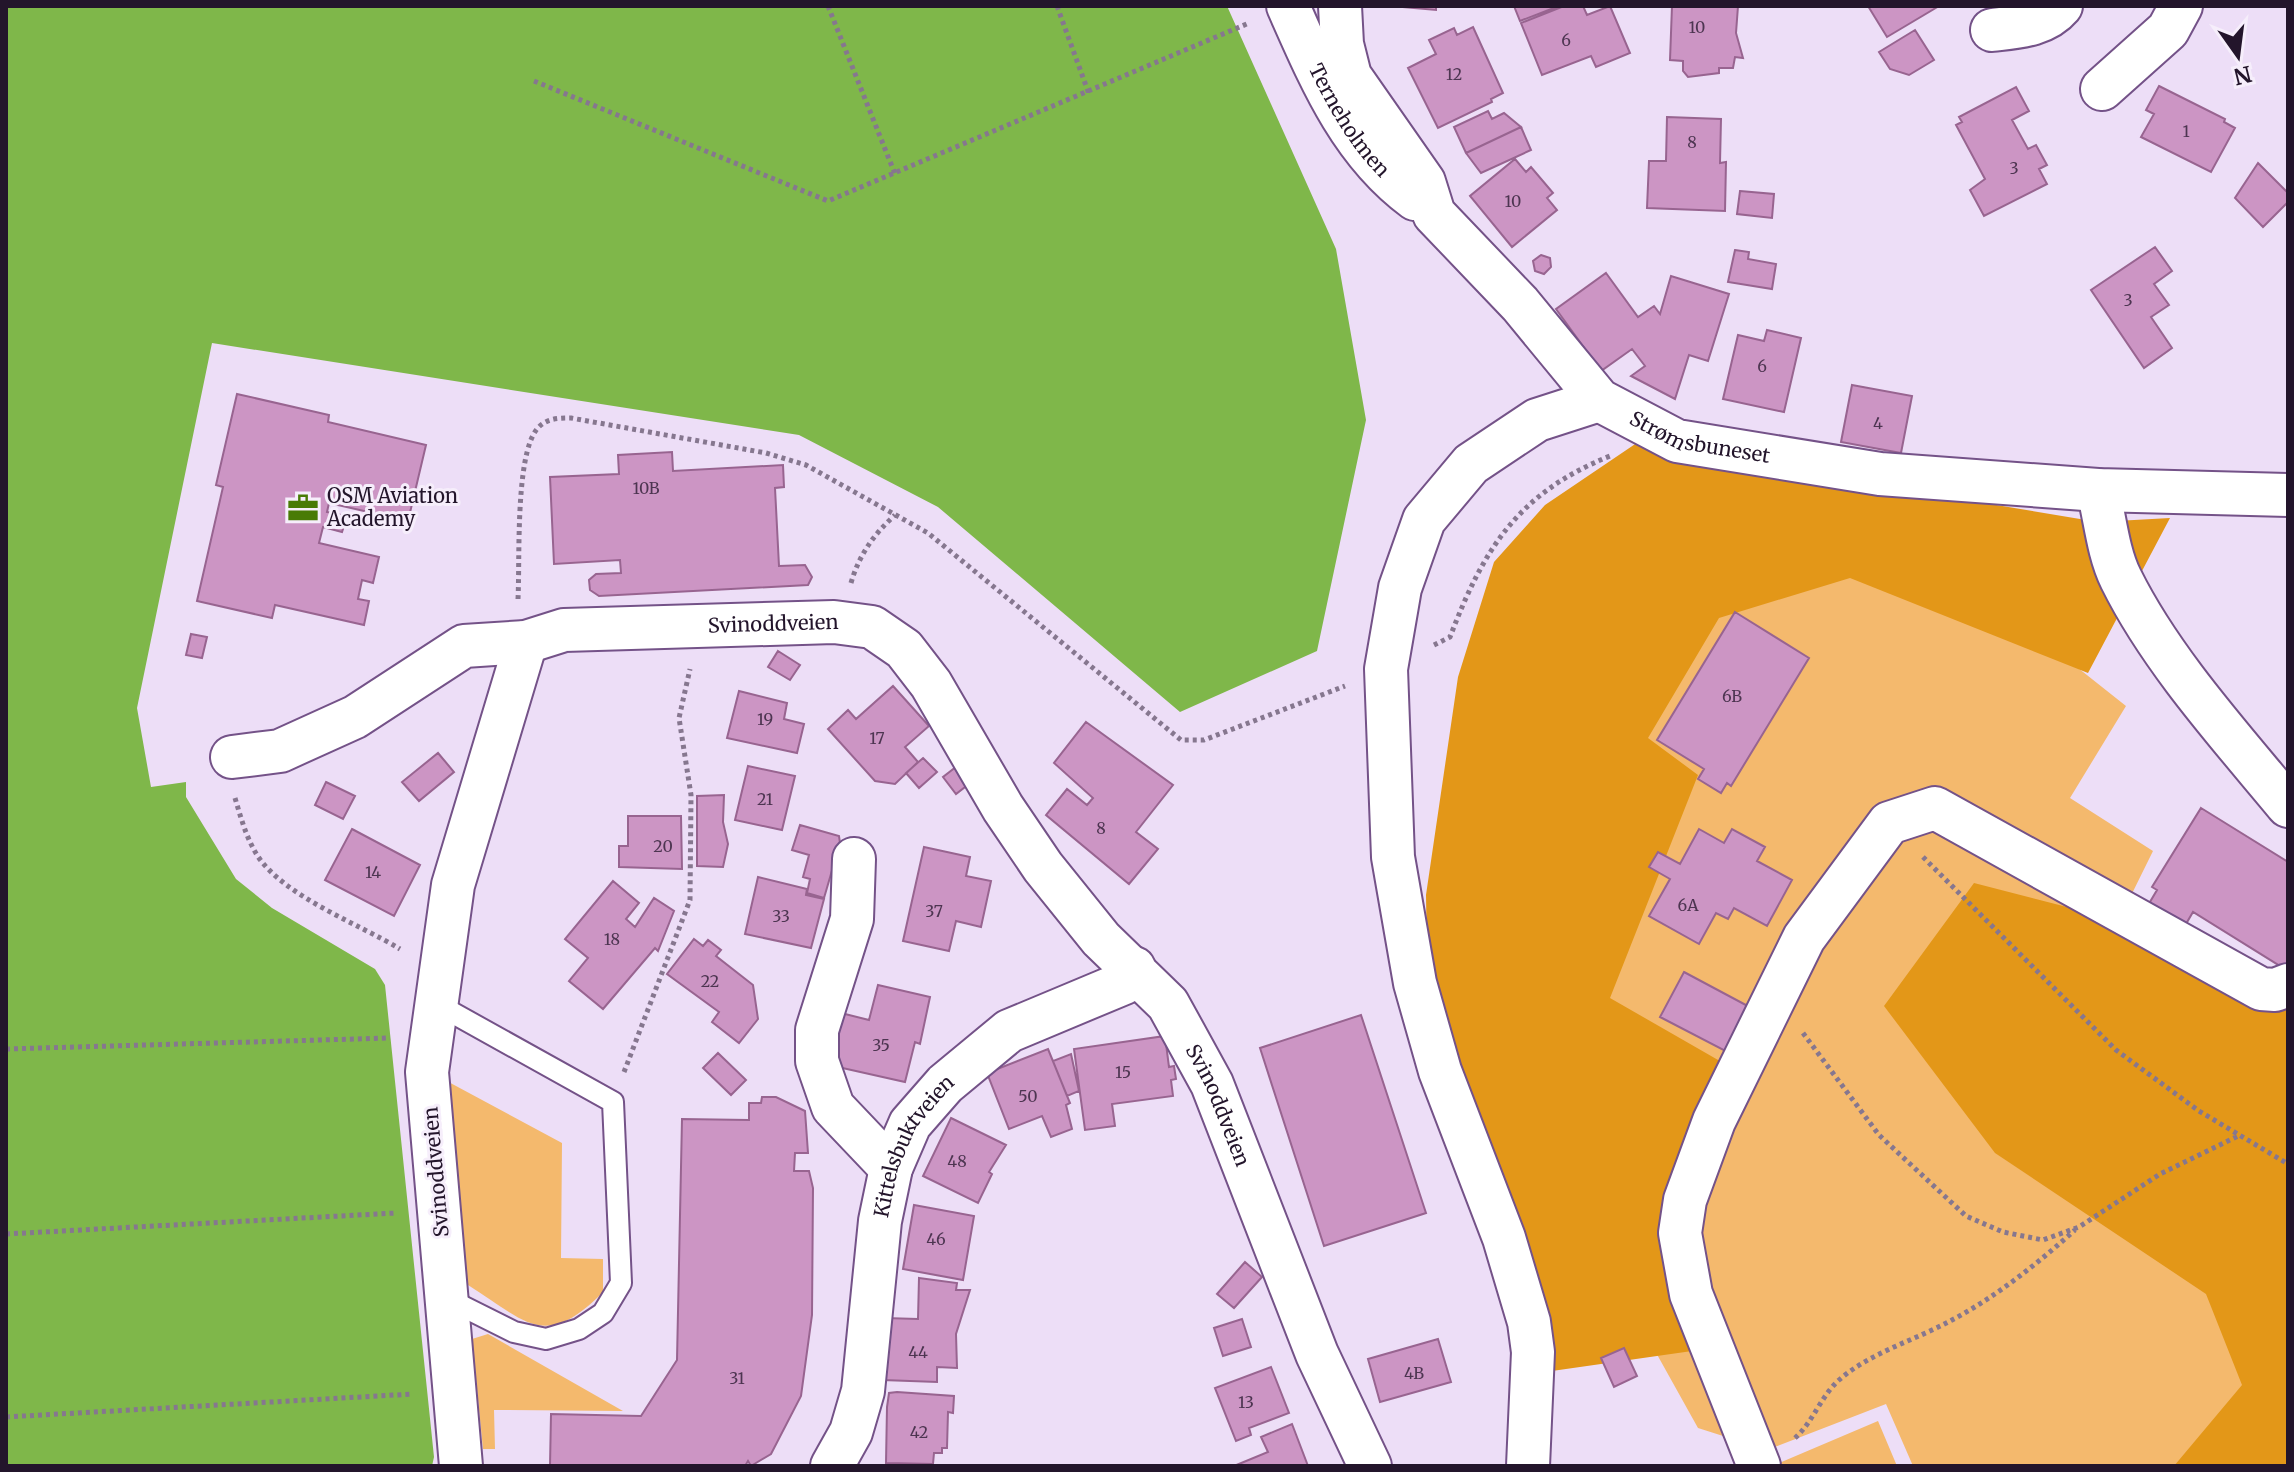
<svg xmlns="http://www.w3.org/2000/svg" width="2294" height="1472" font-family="Merriweather,serif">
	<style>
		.green { fill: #f4b96d }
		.forest { fill: #e39718 }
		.water { fill: #7fb74a }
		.building { fill: #cc95c4; stroke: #986490; stroke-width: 2 }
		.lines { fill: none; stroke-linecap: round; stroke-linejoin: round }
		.lane-casing { stroke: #745288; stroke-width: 24 }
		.street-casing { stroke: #745288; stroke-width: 46 }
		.path { stroke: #86778f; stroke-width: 5; stroke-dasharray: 4 4; stroke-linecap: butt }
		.lane { stroke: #fff; stroke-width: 20 }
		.street { stroke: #fff; stroke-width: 42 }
		.labels { text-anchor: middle; stroke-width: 6; stroke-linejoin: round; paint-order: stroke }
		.number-label { font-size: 16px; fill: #4d3551 }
		.street-label { font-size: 20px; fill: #23152b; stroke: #f6eefb }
		.poi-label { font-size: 20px; fill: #23152b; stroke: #f6eefb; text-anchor: start }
	</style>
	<rect width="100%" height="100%" fill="#eddef7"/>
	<!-- green -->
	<path class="green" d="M1595 514 1991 599 2126 706 2070 798 2153 851 2114 930 2288 1004V1466H1913L1886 1404 1767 1450 1698 1428 1547 1157Z
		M443 1079 562 1143 561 1258 603 1259V1292C545 1351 527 1322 468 1285Z
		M488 1334 623 1411 494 1410 495 1449H483L472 1339Z
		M1878 1421 1897 1466H1772Z"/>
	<!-- forest -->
	<path class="forest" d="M1650 434 1859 482 2098 522 2170 518 2088 673 1850 578 1719 618 1648 738 1698 775 1610 998 1732 1068 1682 1188 1699 1350 1545 1372 1428 1030 1426 895 1458 677 1494 562 1545 505Z
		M1974 883 2183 937 2288 1009V1466H2174L2242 1385 2206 1294 1995 1153 1884 1006Z"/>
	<!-- water -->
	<path class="water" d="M6 6H1227L1336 249 1366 420 1317 651 1180 712 938 507 799 435 212 343 137 708 151 787 186 782V797L236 879 272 908 375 969 385 985 434 1457 432 1466H6Z"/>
	<!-- building -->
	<path class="building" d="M1391 6H1436V10Z
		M1514 6H1559L1520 21Z
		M1564 6H1583L1587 15 1610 6 1630 53 1596 67 1591 56 1542 75 1521 23Z
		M1672 6H1738L1736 33 1743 58 1735 57 1733 68H1719V73L1688 77 1683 71V61L1670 60Z
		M1868 6H1939L1887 37Z
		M1473 27 1503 93 1491 99 1492 102 1438 128 1408 68 1436 54 1429 40 1454 28 1457 35Z
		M1915 30 1934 60 1909 75 1890 69 1879 52Z
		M2159 86 2225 119 2224 122 2235 128 2211 172 2141 137 2154 114 2146 110Z
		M2016 87 2029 111 2012 120 2028 149 2036 145 2047 165 2039 169 2047 184 1984 216 1970 190 1985 179 1956 125 1962 122 1959 117Z
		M1488 111 1492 119 1504 113 1521 127 1466 153 1454 127Z
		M1667 117 1721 119 1720 163 1726 162 1725 211 1647 208 1649 161H1666Z
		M1521 127 1531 150 1481 173 1466 153Z
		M1515 159 1526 172 1531 167 1553 193 1547 198 1557 210 1512 247 1470 196Z
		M2258 163 2288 193V202L2263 227 2235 198Z
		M1740 191 1774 194 1772 218 1737 214Z
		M2155 247 2172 271 2154 284 2169 305 2151 317 2172 348 2144 368 2091 290Z
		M1735 250 1749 252 1748 259 1776 264 1772 289 1728 282Z
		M1541 255 1550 258 1551 267 1544 274 1535 271 1533 261Z
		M1606 273 1638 317 1654 306 1660 314 1671 276 1729 294 1708 361 1689 355 1675 399 1631 376 1645 366 1632 349 1601 371 1556 309Z
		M1767 330 1801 338 1784 412 1723 399 1738 335 1764 341Z
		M1852 385 1912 396 1901 453 1841 442Z
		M237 394 329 415 328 422 426 445 408 521 329 503 327 512 346 516 344 526 342 532 323 527 319 543 379 557 373 583 362 580 358 599 369 601 364 625 275 605 272 618 197 601 223 487 216 485Z
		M672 452 673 471 783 465 784 487 775 488 779 566 805 565 812 577 808 585 599 596 590 590 589 580 596 574 621 573 620 560 554 564 550 477 619 474 618 455Z
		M1735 612 1809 658 1731 786 1727 783 1721 793 1698 779 1704 769 1657 740Z
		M191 634 207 637 202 658 186 655Z
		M778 651 800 665 790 680 768 667Z
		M893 686 929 726 905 747 918 762 895 784 875 781 828 729 848 710 856 719Z
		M739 691 787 703 784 719 804 724 797 753 727 738Z
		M1086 722 1173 785 1136 832 1158 849 1129 884 1046 815 1067 789 1087 805 1093 798 1054 763Z
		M438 753 454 772 419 801 402 782Z
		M923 758 937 772 919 788 906 773Z
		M961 763 974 780 956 794 943 777Z
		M748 766 795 776 782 830 735 820Z
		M326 782 355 796 343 819 315 805Z
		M724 795 723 822 728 844 723 867 697 866V796Z
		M2201 808 2288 862V971L2193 912 2183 929 2147 907 2157 890 2152 887Z
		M628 816H681L682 869 619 867V846H628Z
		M800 825 839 836 840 843 824 898 807 893 810 879 803 877 809 855 792 850Z
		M352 829 420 865 394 916 325 880Z
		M1699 829 1724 843 1732 829 1765 847 1757 861 1792 880 1767 926 1734 908 1728 919 1716 913 1699 944 1649 916 1670 879 1649 867 1658 852 1680 864Z
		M924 847 970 857 966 876 991 881 981 927 956 921 949 951 903 941Z
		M758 877 807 889 806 895 824 899 811 948 745 934Z
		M613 881 639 903 626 919 635 927 654 898 674 911 658 951 655 948 603 1009 569 981 588 958 565 939Z
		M694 939 703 946 708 940 721 950 716 956 753 985 758 1019 739 1043 712 1022 719 1012 667 974Z
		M1684 972 1759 1012 1735 1056 1660 1017Z
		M878 985 930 997 920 1044 915 1042 905 1082 829 1065 841 1013 869 1020Z
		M1361 1015 1426 1213 1324 1246 1260 1048Z
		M1165 1036 1169 1067 1174 1066 1176 1079 1171 1080 1173 1096 1112 1104 1115 1126 1085 1130 1074 1049Z
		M1048 1049 1070 1103 1066 1105 1072 1129 1051 1137 1042 1116 1009 1129 987 1073Z
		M718 1053 746 1080 731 1095 703 1068Z
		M1071 1054 1079 1091 1067 1096 1053 1061Z
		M762 1097H776L805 1111 808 1153H795L794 1171H809L813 1188 812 1315 801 1396 771 1454 751 1466 748 1461 745 1466H550L551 1414 641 1416 677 1360 682 1119 749 1120V1103H761Z
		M951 1118 1006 1145 989 1172 992 1174 978 1203 923 1176Z
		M914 1205 974 1216 963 1280 903 1269Z
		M1245 1262 1262 1277 1234 1308 1217 1294Z
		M919 1278 957 1283 956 1290H970L956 1334 957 1368 937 1367V1382L883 1380 885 1318 918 1319Z
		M1242 1319 1251 1347 1223 1356 1214 1328Z
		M1438 1339 1451 1382 1380 1402 1368 1359Z
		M1624 1348 1637 1376 1614 1387 1601 1358Z
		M1271 1367 1289 1413 1249 1428 1251 1435 1236 1441 1215 1388Z
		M897 1392 954 1396 953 1413 948 1412 947 1448H942V1453H934L933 1464 886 1463 887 1407 889 1393Z
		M1292 1424 1308 1466H1234L1268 1452 1261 1437Z"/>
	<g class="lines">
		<defs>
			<path id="lane" d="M435 1003 613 1102 621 1283 603 1313 579 1329 546 1339 514 1332 446 1298"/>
			<g id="street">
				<path id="s1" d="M1288 6C1320 78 1350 151 1415 199"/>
				<path id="s2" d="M1340 6 1342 44 1350 76 1424 182 1434 214 1520 304 1599 400 1677 441 1880 474 2098 490 2288 495"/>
				<path d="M1992 30C2017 27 2044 26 2061 6"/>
				<path d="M2102 89 2168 30 2181 6"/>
				<path d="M2098 490C2105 518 2108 553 2121 579 2161 660 2231 737 2288 806"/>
				<path id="s3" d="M232 757 280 751 355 717 464 646 526 642 564 630 834 622 872 627 904 649 931 684 1003 808 1043 867 1101 939 1168 1004 1212 1084 1317 1354 1370 1466"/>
				<path d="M854 859 852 919 817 1030V1061L833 1107 891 1168"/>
				<path d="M461 1466 427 1072 453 885 526 642"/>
				<path id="s4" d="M832 1466 851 1432 863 1391 880 1221 891 1168 910 1124 945 1084 1009 1031 1124 983 1134 968"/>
				<path d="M1528 1466 1533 1352 1529 1322 1504 1238 1440 1071 1415 983 1393 857 1386 669 1400 588 1424 520 1471 464 1537 420 1599 400"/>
				<path d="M1759 1466 1691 1294 1680 1233 1685 1200 1714 1121 1804 938 1889 823 1935 808 2261 989 2275 990 2288 985"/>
			</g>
		</defs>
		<!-- lane casing -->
		<use href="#lane" class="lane-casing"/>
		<!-- street casing -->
		<use href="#street" class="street-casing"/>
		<!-- path -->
		<path class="path" d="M828 6 895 174
			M1057 6 1089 94
			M534 81 828 201 1249 23
			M851 583C859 555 874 534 895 515
			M518 599C520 560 515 456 537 429 546 418 559 418 571 418L766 453 806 465 928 533 1181 740H1204L1345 686
			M1434 645 1450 637C1484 548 1518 493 1610 456
			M235 798C241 818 246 837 257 855 283 896 359 924 400 949
			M1923 857 2116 1050 2199 1111 2288 1164
			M1803 1033 1879 1135 1966 1216 2003 1232 2043 1240 2079 1227 2160 1174 2240 1135
			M6 1049 390 1038
			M624 1072 690 900 691 795 679 718 690 669
			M6 1234 396 1213
			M6 1417 413 1394
			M1795 1438C1813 1422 1821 1396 1839 1380 1871 1352 1916 1340 1952 1320 1997 1296 2037 1264 2075 1230"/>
		<!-- lane -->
		<use href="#lane" class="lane"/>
		<!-- street -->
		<use href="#street" class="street"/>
	</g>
	<!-- icons -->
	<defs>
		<symbol id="office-bare" viewBox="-9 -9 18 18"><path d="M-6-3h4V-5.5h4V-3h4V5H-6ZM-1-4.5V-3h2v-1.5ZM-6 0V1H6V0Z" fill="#497b05" stroke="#f6eefb" stroke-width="2.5" paint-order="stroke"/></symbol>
	</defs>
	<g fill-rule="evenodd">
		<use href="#office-bare" x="281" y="486" width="44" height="44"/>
	</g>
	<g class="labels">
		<!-- number labels -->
		<g class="number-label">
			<text x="1697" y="33">10</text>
			<text x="1566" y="46">6</text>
			<text x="1454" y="80">12</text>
			<text x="2186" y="137">1</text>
			<text x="1692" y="148">8</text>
			<text x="2014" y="174">3</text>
			<text x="1513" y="207">10</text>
			<text x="2128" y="306">3</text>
			<text x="1762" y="372">6</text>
			<text x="1878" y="429">4</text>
			<text x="646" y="494">10B</text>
			<text x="1732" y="702">6B</text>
			<text x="765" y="725">19</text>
			<text x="877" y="744">17</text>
			<text x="765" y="805">21</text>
			<text x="1101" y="834">8</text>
			<text x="663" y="852">20</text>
			<text x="373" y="878">14</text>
			<text x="1688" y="911">6A</text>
			<text x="934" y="917">37</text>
			<text x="781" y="922">33</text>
			<text x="612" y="945">18</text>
			<text x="710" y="987">22</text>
			<text x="881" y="1051">35</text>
			<text x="1123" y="1078">15</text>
			<text x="1028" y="1102">50</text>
			<text x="957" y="1167">48</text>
			<text x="936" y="1245">46</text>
			<text x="918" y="1358">44</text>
			<text x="1414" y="1379">4B</text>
			<text x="737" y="1384">31</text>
			<text x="1246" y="1408">13</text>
			<text x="919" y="1438">42</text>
		</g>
		<!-- street labels -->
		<g class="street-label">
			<text dy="7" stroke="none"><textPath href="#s1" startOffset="130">Terneholmen</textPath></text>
			<text dy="7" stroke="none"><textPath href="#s2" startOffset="592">Strømsbuneset</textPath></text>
			<text dy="7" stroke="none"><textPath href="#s3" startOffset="572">Svinoddveien</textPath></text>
			<text dy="7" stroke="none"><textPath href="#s3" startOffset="1268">Svinoddveien</textPath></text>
			<text dy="7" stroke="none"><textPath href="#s4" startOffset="336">Kittelsbuktveien</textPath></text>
			<text transform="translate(436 1172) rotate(-95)" y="7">Svinoddveien</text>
		</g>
		<!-- poi labels -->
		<g class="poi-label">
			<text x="327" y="503">OSM Aviation<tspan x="327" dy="23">Academy</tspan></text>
		</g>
	</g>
	<!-- border -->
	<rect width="2294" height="1472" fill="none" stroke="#23152b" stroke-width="16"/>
	<!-- north arrow -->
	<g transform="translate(2238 56) rotate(166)" stroke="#f6eefb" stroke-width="6" paint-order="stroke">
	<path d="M0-6L14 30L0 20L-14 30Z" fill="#23152b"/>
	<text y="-12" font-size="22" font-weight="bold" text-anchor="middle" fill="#23152b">N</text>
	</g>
</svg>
